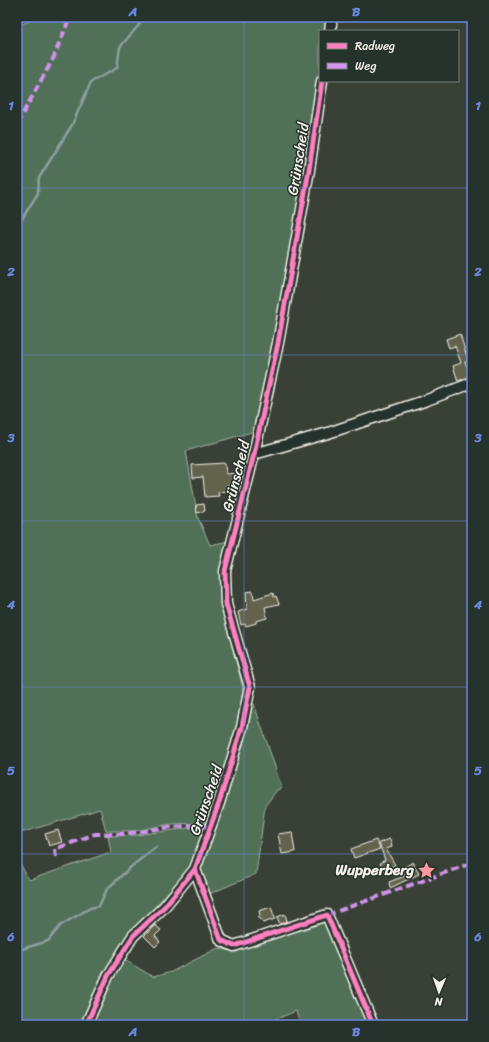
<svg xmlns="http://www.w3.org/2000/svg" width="489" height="1042" font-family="Sriracha,sans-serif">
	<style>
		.green { fill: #517059; stroke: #a2b0a0 }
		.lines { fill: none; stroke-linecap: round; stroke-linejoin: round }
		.stream { stroke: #8d9f9f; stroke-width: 2.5 }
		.building { fill: #64634e; stroke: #f4f1e8 }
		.minor-casing { stroke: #f4f1e8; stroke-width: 13 }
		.minor { stroke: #26332d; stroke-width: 10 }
		.quiet { stroke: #d193ec; stroke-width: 4; stroke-dasharray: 8 4; stroke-linecap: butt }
		.cycleway-casing { stroke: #26332d; stroke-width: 8 }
		.cycleway { stroke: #ff80c0; stroke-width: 5 }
		.grid { fill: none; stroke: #6887de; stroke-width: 1; stroke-opacity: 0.55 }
		.labels { text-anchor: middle; stroke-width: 3; stroke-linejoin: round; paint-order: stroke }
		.street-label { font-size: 15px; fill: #f4f1e8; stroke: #26332d }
		.poi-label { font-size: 15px; font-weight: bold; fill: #f4f1e8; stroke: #26332d; text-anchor: end }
		.neatline { fill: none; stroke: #6887de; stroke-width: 1.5 }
		.grid-label { font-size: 13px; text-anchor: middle; font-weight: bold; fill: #6887de }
	</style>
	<rect width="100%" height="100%" fill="#394137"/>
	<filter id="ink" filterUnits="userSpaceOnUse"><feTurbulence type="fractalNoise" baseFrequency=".025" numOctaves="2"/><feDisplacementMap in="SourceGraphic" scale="8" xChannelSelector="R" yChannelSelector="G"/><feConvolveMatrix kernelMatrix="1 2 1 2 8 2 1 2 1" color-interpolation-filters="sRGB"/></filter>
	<g filter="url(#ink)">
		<!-- green -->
		<path class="green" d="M30 17H328L326 31H320V70L298 209 273 343 255 431 186 451 198 518 210 545 229 541 220 575 221 605 243 688 240 720 209 820 205 823 171 824 135 831H106L100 809 17 834V25L31 21Z
			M252 703 254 704 282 788 277 790 265 806 256 874 207 895 200 872 210 835 219 817 249 724Z
			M197 827 205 832 190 868 133 931 117 955 153 977 171 972 218 948 237 952 239 947 322 920 326 922 370 1025H300L296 1011 262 1025H17V858L29 880 111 852 108 836 136 835Z"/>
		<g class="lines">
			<!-- stream -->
			<path class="stream" d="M17 227 38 193 39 178 72 125 91 82 117 68 120 47 139 25 144 17
				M17 952 25 948 48 941 61 925 90 908 99 906 107 889 132 866 156 847"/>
		</g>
		<!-- building -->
		<path class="building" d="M460 334 468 360 465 362 471 376 458 381 453 366 461 363 455 346 449 348 446 339Z
			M225 463 226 474 237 473V484L227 485 228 491 218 492 219 496 205 497 203 477 193 478 192 465Z
			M204 504 205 511 197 513 196 505Z
			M253 591 254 599 273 593 274 597 276 596 279 604 265 607 267 618 256 621V623L246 626 245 624 241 625 238 612 247 609 246 592Z
			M58 830 62 842 49 846 45 834Z
			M292 832 295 852 282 854 278 834Z
			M390 839 392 847 386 849 395 865 384 871 380 863 385 860 379 843Z
			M376 840 380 849 354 858 351 849Z
			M413 862 419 874 390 888 389 882 405 876 401 869Z
			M271 907 275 919 263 923 261 919 258 918 260 915 259 911Z
			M285 914 287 921 280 924 277 917Z
			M155 925 161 930 155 936 160 942 155 947 144 936Z"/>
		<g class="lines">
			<defs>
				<path id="minor" d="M330 31 332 17
					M254 454 328 433 427 400 472 383
					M195 869 221 940 234 946 327 915 373 1025
					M86 1025 108 976 133 936 164 907 195 869 219 803 242 727 250 687 226 604 225 571 254 454 278 343 309 170 322 81"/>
			</defs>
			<!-- minor casing -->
			<use href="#minor" class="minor-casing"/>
			<!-- minor -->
			<use href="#minor" class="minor"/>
			<!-- quiet -->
			<path class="quiet" d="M17 124 53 59 70 17
				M56 857 55 849 95 834H125L170 827 188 826 211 827
				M327 915 472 863"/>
			<defs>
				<path id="cycleway" d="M195 869 221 940 234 946 327 915 373 1025
					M86 1025 108 976 133 936 164 907 195 869 219 803 242 727 250 687 226 604 225 571 254 454 278 343 309 170 322 81"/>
			</defs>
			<!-- cycleway casing -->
			<use href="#cycleway" class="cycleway-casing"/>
			<!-- cycleway -->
			<use href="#cycleway" class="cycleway"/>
		</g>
	</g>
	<!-- grid -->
	<path class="grid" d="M244 17V1025M17 188H472M17 355H472M17 521H472M17 687H472M17 854H472"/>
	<!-- icons -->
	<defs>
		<symbol id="sight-bare" viewBox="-9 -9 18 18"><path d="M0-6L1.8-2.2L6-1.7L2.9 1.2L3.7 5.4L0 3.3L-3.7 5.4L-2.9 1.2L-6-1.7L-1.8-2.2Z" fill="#ff9aa2" stroke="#26332d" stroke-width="2.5" paint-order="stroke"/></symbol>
	</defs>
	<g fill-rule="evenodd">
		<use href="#sight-bare" x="414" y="858" width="25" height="25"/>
	</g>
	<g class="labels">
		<!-- street labels -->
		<g class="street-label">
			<text transform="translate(298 159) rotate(-81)" y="5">Grünscheid</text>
			<text transform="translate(236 476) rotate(-76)" y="5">Grünscheid</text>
			<text transform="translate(206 800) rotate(-71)" y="5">Grünscheid</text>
		</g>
		<!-- poi labels -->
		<g class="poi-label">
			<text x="414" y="875">Wupperberg</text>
		</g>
	</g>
	<!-- margin -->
	<rect width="489" height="1042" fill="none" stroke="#26332d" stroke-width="44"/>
	<!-- legend -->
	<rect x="319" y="30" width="140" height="52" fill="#26332d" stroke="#787f78"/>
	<rect x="327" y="43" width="20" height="6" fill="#ff80c0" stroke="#787f78"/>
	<text x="355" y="50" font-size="12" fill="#f4f1e8">Radweg</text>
	<rect x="327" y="63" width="20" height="6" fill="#d193ec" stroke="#787f78"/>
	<text x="355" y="70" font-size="12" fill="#f4f1e8">Weg</text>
	<!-- north arrow -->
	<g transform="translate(439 992) rotate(182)" stroke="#26332d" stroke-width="3" paint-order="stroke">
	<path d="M0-3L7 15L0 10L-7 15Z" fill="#f4f1e8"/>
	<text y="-6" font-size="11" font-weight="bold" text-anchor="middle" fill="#f4f1e8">N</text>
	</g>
	<rect x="22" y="22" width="445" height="998" class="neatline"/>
	<g class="grid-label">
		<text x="133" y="16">A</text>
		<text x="356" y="16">B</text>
		<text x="11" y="110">1</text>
		<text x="478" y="110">1</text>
		<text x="11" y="276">2</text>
		<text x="478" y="276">2</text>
		<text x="11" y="442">3</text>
		<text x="478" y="442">3</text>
		<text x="11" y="609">4</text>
		<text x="478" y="609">4</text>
		<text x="11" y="775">5</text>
		<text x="478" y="775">5</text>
		<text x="11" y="941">6</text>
		<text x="478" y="941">6</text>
		<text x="133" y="1036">A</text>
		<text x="356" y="1036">B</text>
	</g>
</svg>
